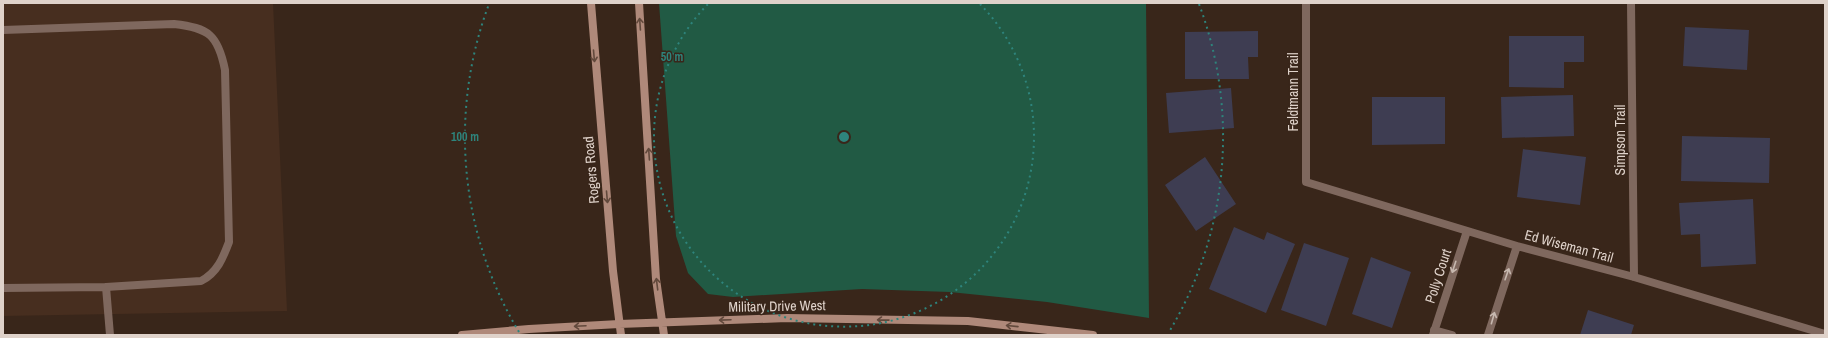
<svg xmlns="http://www.w3.org/2000/svg" width="1828" height="338" font-family="'Archivo Narrow',sans-serif">
	<style>
		.built { fill: #472e1f }
		.green { fill: #215a44 }
		.building { fill: #3e3d52 }
		.lines { fill: none; stroke-linecap: round; stroke-linejoin: round }
		.service { stroke: #7f685e; stroke-width: 8 }
		.minor { stroke: #7f685e; stroke-width: 8 }
		.secondary { stroke: #af897a; stroke-width: 8 }
		.oneway { stroke: #62493c }
		.oneway2 { stroke: #c7b8af }
		.ring { fill: none; stroke: #2e847c; stroke-width: 2; stroke-dasharray: 2 4 }
		.labels { text-anchor: middle; stroke-width: 3; stroke-linejoin: round; paint-order: stroke }
		.street-label { font-size: 14px; fill: #dfd2ca; stroke: #39261a }
		.centre { fill: #2e847c; stroke: #39261a; stroke-width: 2 }
		.ring-label { font-size: 12px; text-anchor: middle; font-weight: bold; fill: #2e847c; stroke: #39261a; stroke-width: 3; stroke-linejoin: round; paint-order: stroke }
	</style>
	<rect width="100%" height="100%" fill="#39261a"/>
	<!-- built -->
	<path class="built" d="M3 3H273L287 311 3 316Z"/>
	<!-- green -->
	<path class="green" d="M659 3H1146L1149 318 1047 302 950 292 862 289 733 297 708 294 688 273 676 236Z"/>
	<!-- building -->
	<path class="building" d="M1685 27 1749 30 1747 70 1683 66Z
		M1258 31V57H1248L1249 79H1185V32Z
		M1509 36H1584V62H1564V88L1509 87Z
		M1231 88 1234 128 1169 133 1166 93Z
		M1573 95 1574 136 1502 138 1501 97Z
		M1372 97H1445V144L1372 145Z
		M1682 136 1770 138 1769 183 1681 181Z
		M1523 149 1586 157 1580 205 1517 197Z
		M1205 157 1236 204 1196 231 1165 185Z
		M1753 199 1756 264 1701 267 1700 234 1681 235 1679 203Z
		M1234 227 1264 240 1267 232 1295 244 1266 313 1209 289Z
		M1304 243 1349 258 1326 326 1281 310Z
		M1371 257 1411 272 1392 328 1352 314Z
		M1588 310 1634 325 1631 335H1580Z"/>
	<g class="lines">
		<!-- service -->
		<path class="service" d="M3 30 174 24C209 28 218 35 225 70L229 242C223 258 217 273 201 281L106 287 3 288
			M106 287 110 335"/>
		<!-- minor -->
		<path class="minor" d="M1306 3V182L1517 246 1634 277 1825 334
			M1631 3 1634 277
			M1434 330 1452 335
			M1433 335 1467 231
			M1488 335 1517 246"/>
		<!-- secondary -->
		<path class="secondary" d="M591 3 613 271 621 335
			M639 3 656 279 664 335
			M462 335 529 329 619 324 787 318 968 321 1093 335"/>
	</g>
	<!-- one-way arrows -->
	<defs><path id="oneway-shaft" d="M-6 0H5M1.5-3L5.5 0L1.5 3" fill="none" stroke-width="1.6" stroke-linecap="round" stroke-linejoin="round"/></defs>
	<g class="oneway">
		<use href="#oneway-shaft" transform="translate(640 24) rotate(-94)"/>
		<use href="#oneway-shaft" transform="translate(594 56) rotate(85)"/>
		<use href="#oneway-shaft" transform="translate(649 154) rotate(-94)"/>
		<use href="#oneway-shaft" transform="translate(607 197) rotate(85)"/>
		<use href="#oneway-shaft" transform="translate(657 284) rotate(-97)"/>
		<use href="#oneway-shaft" transform="translate(725 320) rotate(178)"/>
		<use href="#oneway-shaft" transform="translate(883 320) rotate(-179)"/>
		<use href="#oneway-shaft" transform="translate(580 326) rotate(177)"/>
		<use href="#oneway-shaft" transform="translate(1012 326) rotate(-174)"/>
	</g>
	<g class="oneway2">
		<use href="#oneway-shaft" transform="translate(1454 267) rotate(108)"/>
		<use href="#oneway-shaft" transform="translate(1507 274) rotate(-71)"/>
		<use href="#oneway-shaft" transform="translate(1493 318) rotate(-74)"/>
	</g>
	<!-- distance rings -->
	<g class="ring">
		<path d="M980 4A190 190 0 1 1 708 4"/>
		<path d="M519 332A379 379 0 0 1 489 4M1199 4A379 379 0 0 1 1169 332"/>
	</g>
	<g class="labels">
		<!-- street labels -->
		<g class="street-label">
			<text transform="translate(1293 92) rotate(-90)" y="5">Feldtmann Trail</text>
			<text transform="translate(1620 140) rotate(-90)" y="5">Simpson Trail</text>
			<text transform="translate(591 170) rotate(-95)" y="5">Rogers Road</text>
			<text transform="translate(1569 246) rotate(15)" y="5">Ed Wiseman Trail</text>
			<text transform="translate(1438 276) rotate(-72)" y="5">Polly Court</text>
			<text transform="translate(777 306) rotate(-1)" y="5">Military Drive West</text>
		</g>
	</g>
	<circle cx="844" cy="137" r="6" class="centre"/>
	<g class="ring-label">
		<text x="672" y="61">50 m</text>
		<text x="465" y="141">100 m</text>
	</g>
	<!-- border -->
	<rect width="1828" height="338" fill="none" stroke="#dfd2ca" stroke-width="8"/>
</svg>
